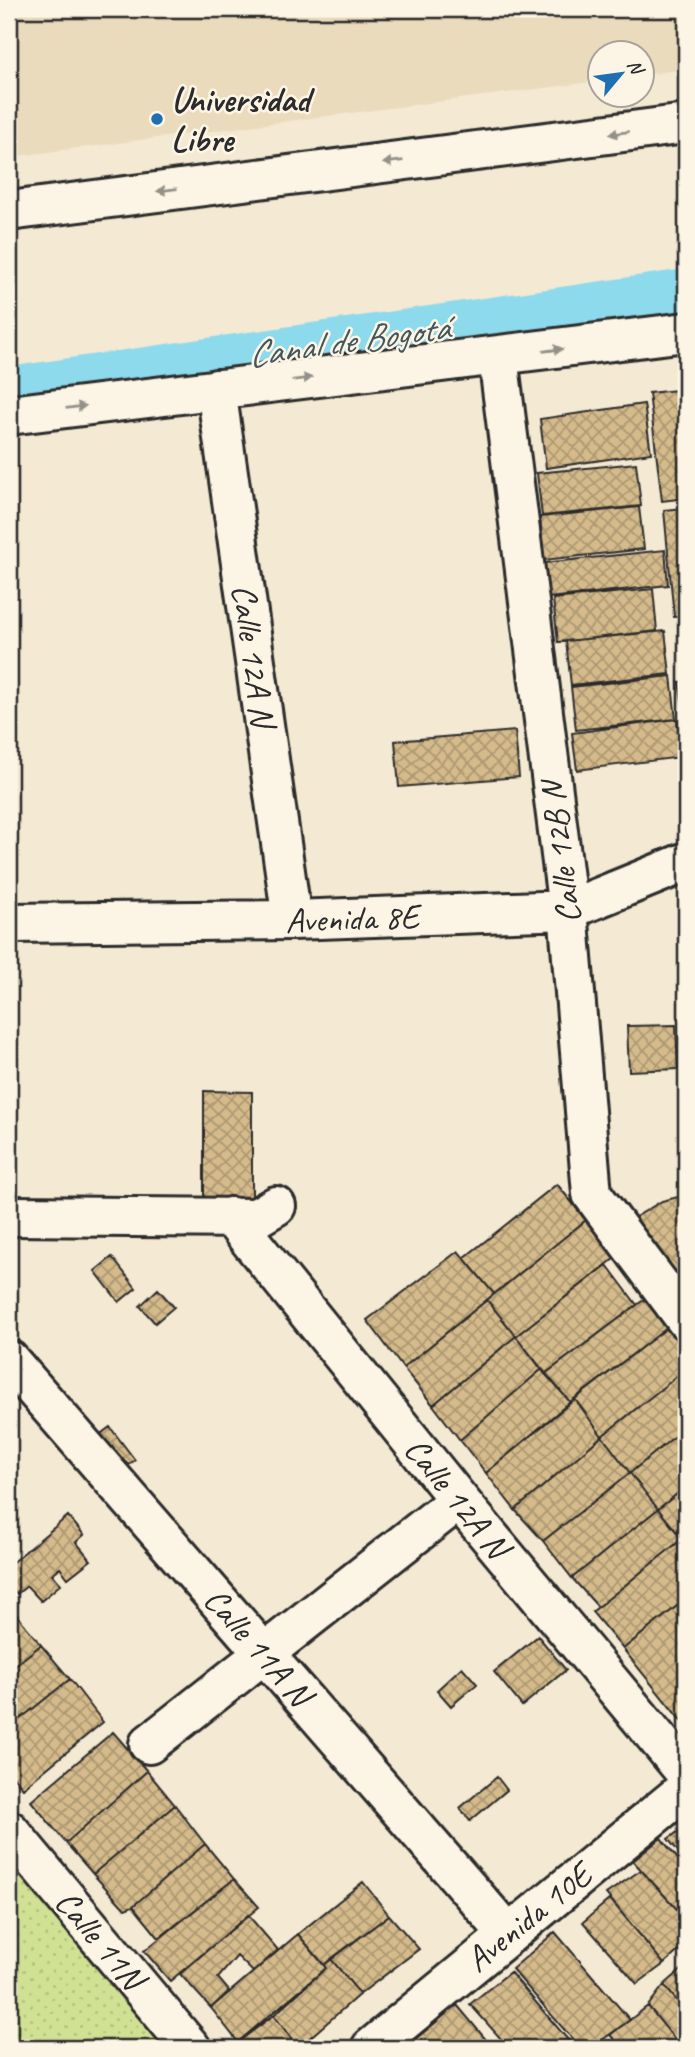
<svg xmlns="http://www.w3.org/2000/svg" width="695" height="2057" font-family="Caveat,sans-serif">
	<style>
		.built { fill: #ebdbbd }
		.grass { fill: url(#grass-dots); stroke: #7e8660; stroke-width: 2 }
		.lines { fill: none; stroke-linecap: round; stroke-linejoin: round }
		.canal { stroke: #8ddaed; stroke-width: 44 }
		.building { fill: url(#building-cross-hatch); stroke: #2b2b2b; stroke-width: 2 }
		.minor-casing { stroke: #2b2b2b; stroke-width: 44 }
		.major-casing { stroke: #2b2b2b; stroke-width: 44 }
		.minor { stroke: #fcf5e5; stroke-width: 38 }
		.major { stroke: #fcf5e5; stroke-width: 38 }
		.oneway { fill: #949088 }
		.poi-dot { fill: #1f6fb2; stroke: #fcf5e5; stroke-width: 2.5 }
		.labels { text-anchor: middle; stroke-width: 5; stroke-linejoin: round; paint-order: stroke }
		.poi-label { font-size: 35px; font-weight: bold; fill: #2b2b2b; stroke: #fcf5e5; text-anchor: start }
		.street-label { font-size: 35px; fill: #2b2b2b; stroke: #fcf5e5 }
		.water-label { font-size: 37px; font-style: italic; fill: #44575c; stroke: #fcf5e5 }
	</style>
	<defs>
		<pattern id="grass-dots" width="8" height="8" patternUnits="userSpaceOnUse" patternTransform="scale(1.75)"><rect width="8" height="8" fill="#d1e194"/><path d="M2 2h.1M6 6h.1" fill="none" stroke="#b4c180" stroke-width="1.8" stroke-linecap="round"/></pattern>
		<pattern id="building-cross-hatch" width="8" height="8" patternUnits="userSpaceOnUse" patternTransform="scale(1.75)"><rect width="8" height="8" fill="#d5bb8b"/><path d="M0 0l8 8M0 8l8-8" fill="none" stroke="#ad9872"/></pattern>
	</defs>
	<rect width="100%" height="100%" fill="#f4e9d3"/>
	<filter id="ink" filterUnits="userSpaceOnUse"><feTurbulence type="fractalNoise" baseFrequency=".0143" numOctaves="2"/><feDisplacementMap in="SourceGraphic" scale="14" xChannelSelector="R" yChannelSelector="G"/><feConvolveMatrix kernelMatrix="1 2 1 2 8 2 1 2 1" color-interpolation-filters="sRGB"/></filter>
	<g filter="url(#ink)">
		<!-- built -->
		<path class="built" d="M9 9H686V69L643 75 642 52H600V81L9 157Z"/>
		<!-- grass -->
		<path class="grass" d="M9 1860 170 2048H9Z"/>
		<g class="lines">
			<!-- canal -->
			<path class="canal" d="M9 389 686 291"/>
		</g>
		<!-- building -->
		<path class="building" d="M686 389V498L662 501 649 393Z
			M644 404 651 453 546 468 540 419Z
			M636 463 641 506 542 516 537 473Z
			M639 507 644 549 544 560 540 517Z
			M686 508V616L674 617 664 510Z
			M665 550 668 585 548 598 544 563Z
			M653 589 657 631 558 642 553 599Z
			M665 631 670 674 571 685 566 641Z
			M671 676 676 719 576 730 571 687Z
			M686 681V728L679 682Z
			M677 719 682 757 577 770 572 733Z
			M515 731 519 777 399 787 395 741Z
			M676 1025 678 1069 629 1071 627 1026Z
			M204 1091 252 1092V1215H204Z
			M557 1184 586 1220 494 1294 464 1258Z
			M686 1195V1271L675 1280 629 1221 662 1201Z
			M586 1220 615 1258 516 1336 487 1300Z
			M458 1251 494 1294 403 1368 367 1320Z
			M112 1257 136 1288 119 1302 95 1271Z
			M607 1265 637 1305 545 1374 516 1336Z
			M158 1289 174 1307 155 1323 140 1306Z
			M645 1299 667 1328 570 1402 545 1374Z
			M487 1300 516 1336 433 1405 403 1368Z
			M667 1328 686 1352V1369L602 1436 575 1399Z
			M516 1336 542 1369 460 1440 433 1405Z
			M542 1369 570 1402 486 1473 460 1440Z
			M686 1369V1427L630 1473 602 1436Z
			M575 1399 602 1436 515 1510 486 1473Z
			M110 1427 135 1460 115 1475 90 1442Z
			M686 1427V1487L658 1509 630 1473Z
			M602 1436 630 1473 543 1541 515 1510Z
			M630 1473 658 1509 572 1578 543 1541Z
			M686 1487V1543L658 1509Z
			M658 1509 682 1539 598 1607 572 1578Z
			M68 1516 84 1535 76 1542 91 1560 68 1578 60 1568 52 1574 61 1584 41 1601 27 1586 17 1594 9 1585V1565Z
			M682 1539 686 1543V1599L623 1649 592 1612Z
			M681 1603 686 1609V1727L623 1649Z
			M13 1610 41 1645 9 1670V1614Z
			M538 1636 566 1670 522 1706 494 1672Z
			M41 1645 70 1679 9 1728V1670Z
			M462 1667 477 1684 451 1706 437 1690Z
			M70 1679 103 1722 23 1788 9 1772V1728Z
			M113 1732 147 1771 66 1843 31 1801Z
			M147 1771 175 1805 93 1874 66 1843Z
			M497 1777 507 1790 470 1821 460 1808Z
			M175 1805 205 1844 133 1906 125 1909 93 1874Z
			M686 1826V1861L668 1839Z
			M661 1838 686 1869V1919L633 1861Z
			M205 1844 234 1879 159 1938 133 1906Z
			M641 1870 686 1919V1944L664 1964 606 1894Z
			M234 1879 259 1907 170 1981 144 1951Z
			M363 1882 389 1915 324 1965 298 1934Z
			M610 1899 664 1964 637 1984 583 1922Z
			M248 1915 278 1950 253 1972 237 1956 218 1978 229 1991 211 2008 180 1974Z
			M389 1915 419 1949 360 1994 331 1959Z
			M555 1932 630 2020 591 2048H580L512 1969Z
			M298 1934 326 1968 238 2042 211 2008Z
			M331 1959 360 1994 298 2048 274 2015 326 1968 324 1965Z
			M686 1966V2012L664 1985Z
			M510 1972 575 2048H509L470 2004Z
			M664 1985 686 2012V2048H682L648 2006Z
			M457 2005 493 2048H410L408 2045Z
			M648 2006 682 2048H623L610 2035Z
			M274 2015 298 2048H243L238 2042Z"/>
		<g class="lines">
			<defs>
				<path id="minor" d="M498 357 568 910 592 1194 686 1320
					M216 389 292 920
					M9 923 292 920 568 910 686 862
					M9 1216 256 1218 276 1206
					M231 1217 459 1500 686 1773
					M9 1360 507 1933
					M149 1744 459 1500
					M9 1830 191 2048
					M371 2048 686 1789"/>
				<path id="major" d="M9 211 686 124
					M9 415 686 332"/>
			</defs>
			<!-- minor casing -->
			<use href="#minor" class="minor-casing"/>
			<!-- major casing -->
			<use href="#major" class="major-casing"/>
			<!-- minor -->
			<use href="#minor" class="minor"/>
			<!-- major -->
			<use href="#major" class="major"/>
		</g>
		<!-- one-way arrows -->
		<defs><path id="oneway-solid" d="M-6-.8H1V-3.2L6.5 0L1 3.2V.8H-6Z" transform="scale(1.75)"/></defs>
		<g class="oneway">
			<use href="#oneway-solid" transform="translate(619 133) rotate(173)"/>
			<use href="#oneway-solid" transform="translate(393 162) rotate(173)"/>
			<use href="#oneway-solid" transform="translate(167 190) rotate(173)"/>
			<use href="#oneway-solid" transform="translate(553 350) rotate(-8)"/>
			<use href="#oneway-solid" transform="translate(302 379) rotate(-7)"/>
			<use href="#oneway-solid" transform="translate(76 407) rotate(-7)"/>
		</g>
	</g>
	<!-- markers -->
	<circle class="poi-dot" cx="157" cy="119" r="7"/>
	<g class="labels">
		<!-- poi labels -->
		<g class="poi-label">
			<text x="171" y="111">Universidad<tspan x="171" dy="40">Libre</tspan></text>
		</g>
		<!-- street labels -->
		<g class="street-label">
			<text transform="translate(254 655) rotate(82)" y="12">Calle 12A N</text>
			<text transform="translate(560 853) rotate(-97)" y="12">Calle 12B N</text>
			<text transform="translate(352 918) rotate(-2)" y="12">Avenida 8E</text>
			<text transform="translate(457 1497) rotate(51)" y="12">Calle 12A N</text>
			<text transform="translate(258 1646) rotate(49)" y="12">Calle 11A N</text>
			<text transform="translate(528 1917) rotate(-39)" y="12">Avenida 10E</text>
			<text transform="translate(100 1939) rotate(50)" y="12">Calle 11N</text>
		</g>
		<!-- water labels -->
		<g class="water-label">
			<text transform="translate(348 340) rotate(-8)" y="13">Canal de Bogotá</text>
		</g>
	</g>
	<!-- margin -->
	<rect width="695" height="2057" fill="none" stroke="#fcf5e5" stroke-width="35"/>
	<rect x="18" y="18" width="660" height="2022" fill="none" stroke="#2b2b2b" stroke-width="2.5" filter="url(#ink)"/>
	<!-- north arrow -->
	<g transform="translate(621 74) rotate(61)"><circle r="33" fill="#fcf5e5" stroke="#a8a49b" stroke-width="2"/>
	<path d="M0-5L12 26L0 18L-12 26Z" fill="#1f6fb2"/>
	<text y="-10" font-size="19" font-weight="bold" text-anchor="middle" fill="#2b2b2b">N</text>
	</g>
</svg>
